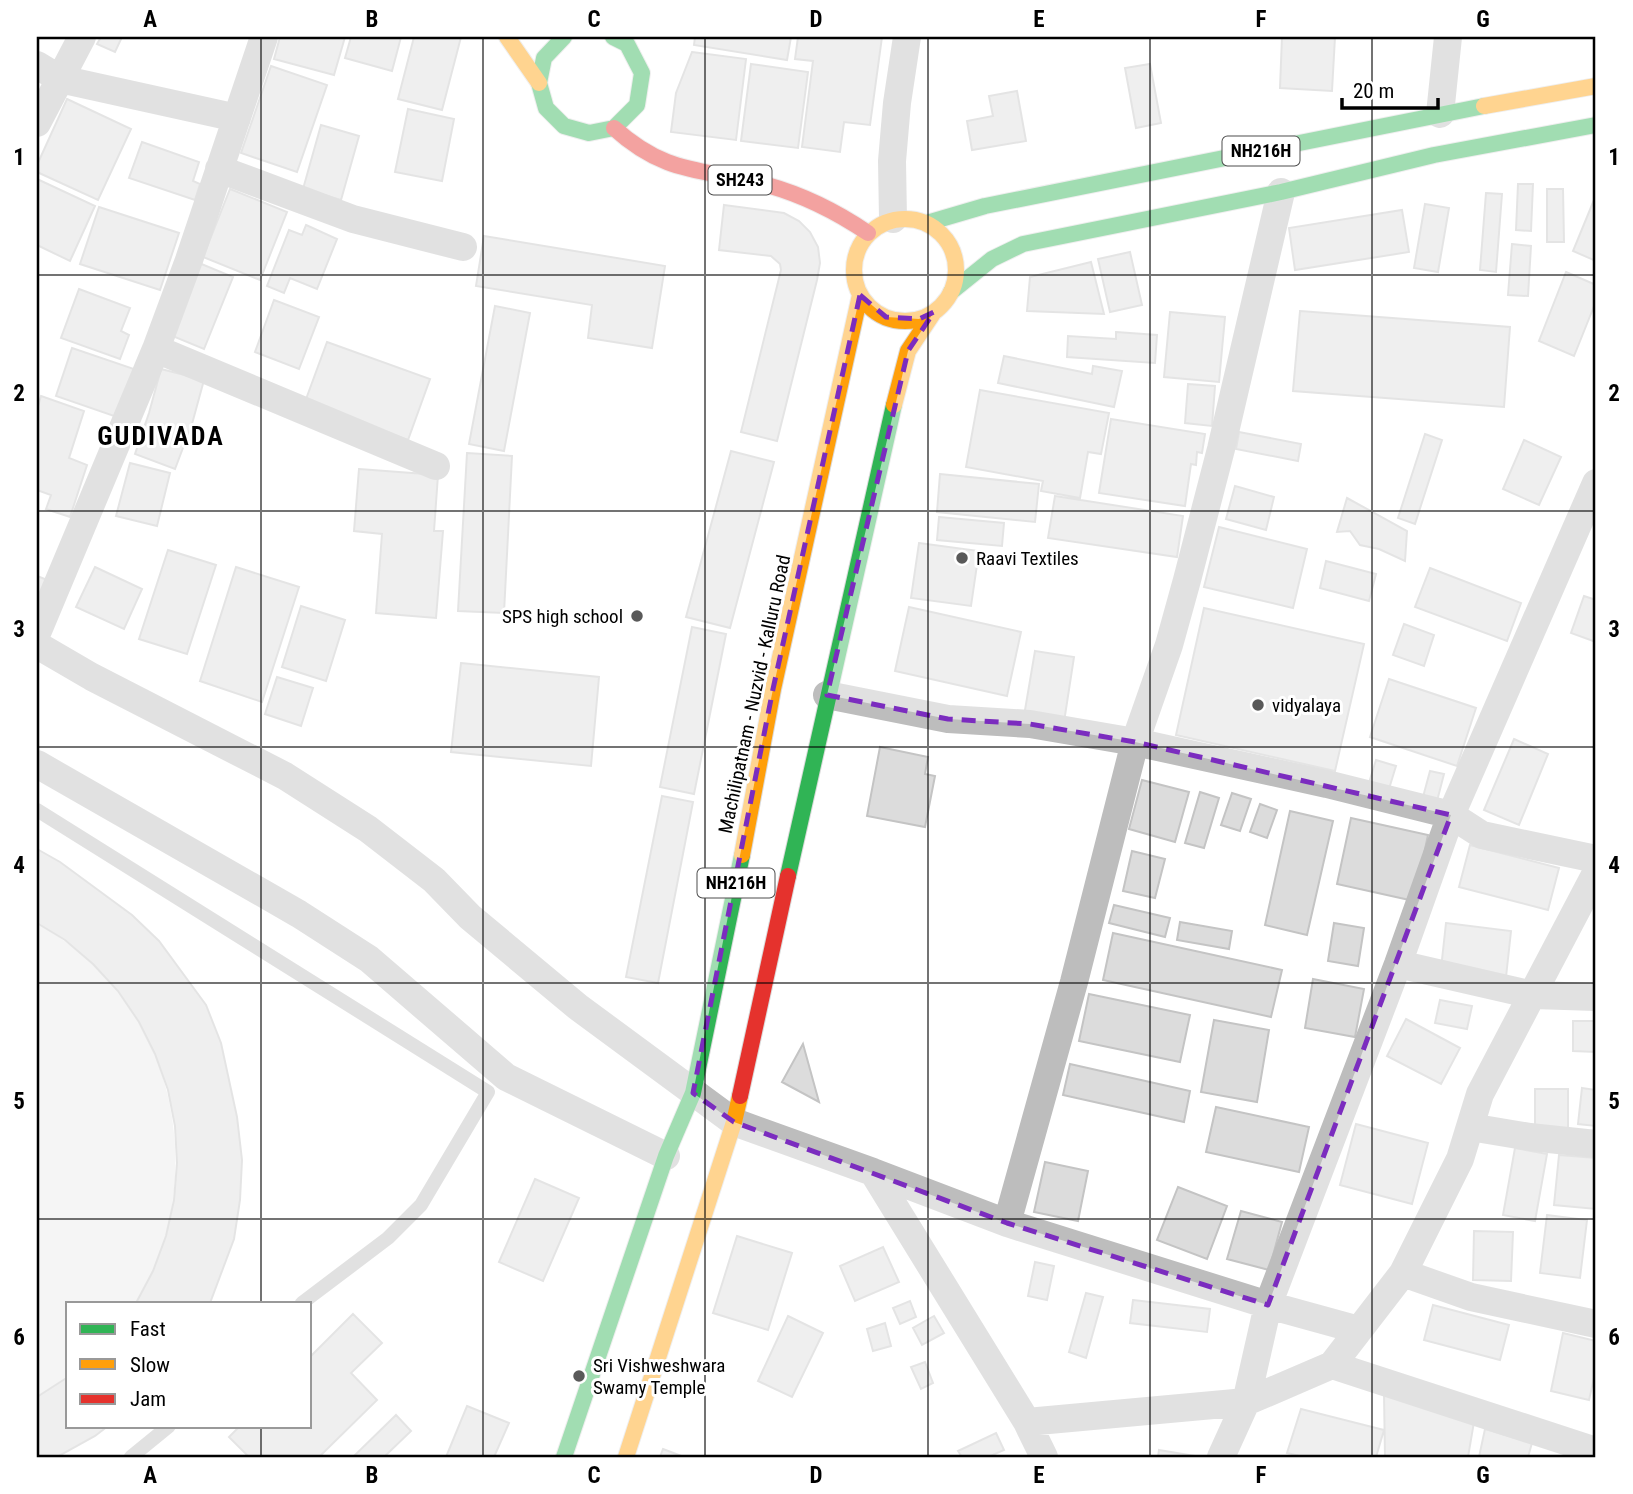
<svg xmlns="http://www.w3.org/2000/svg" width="1633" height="1494" font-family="'Roboto Condensed',sans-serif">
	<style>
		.green { fill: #e8e8e8 }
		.building { fill: #dcdcdc; stroke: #c4c4c4; stroke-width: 2 }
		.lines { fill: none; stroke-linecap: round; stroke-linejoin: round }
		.fast-casing { stroke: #dbdbdb; stroke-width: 18 }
		.slow-casing { stroke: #dbdbdb; stroke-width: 18 }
		.jam-casing { stroke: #dbdbdb; stroke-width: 18 }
		.lane { stroke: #bdbdbd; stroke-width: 14 }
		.street { stroke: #bdbdbd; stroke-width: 28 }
		.fast { stroke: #30b455; stroke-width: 16 }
		.slow { stroke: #ff9f0a; stroke-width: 16 }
		.jam { stroke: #e5322d; stroke-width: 16 }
		.marked { fill: none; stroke: #7b2cbf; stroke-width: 5; stroke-dasharray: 14 9; stroke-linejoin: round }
		.grid { fill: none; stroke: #000; stroke-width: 2; stroke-opacity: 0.55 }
		.poi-dot { fill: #595959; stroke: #fff; stroke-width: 2.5 }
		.labels { text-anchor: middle; stroke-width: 6; stroke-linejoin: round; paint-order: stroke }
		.shield { fill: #fff; stroke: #4c4c4c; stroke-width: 2 }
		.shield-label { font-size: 18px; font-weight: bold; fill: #000 }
		.poi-label { font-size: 19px; fill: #000; stroke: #fff; text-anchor: start }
		.street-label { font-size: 19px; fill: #000; stroke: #fff }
		.district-label { font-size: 26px; font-weight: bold; letter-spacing: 2px; fill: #000; stroke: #fff }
		.neatline { fill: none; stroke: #000; stroke-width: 2.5 }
		.grid-label { font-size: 23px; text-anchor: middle; font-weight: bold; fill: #000 }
	</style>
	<rect width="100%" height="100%" fill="#fff"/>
	<!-- green -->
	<path class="green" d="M37 923C56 935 76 948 93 964 166 1033 191 1139 166 1235 160 1259 148 1281 136 1303H68V1377L37 1397Z"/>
	<!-- building -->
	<path class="building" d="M101 37H122L115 52 97 44Z
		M280 37H345L334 75 274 59Z
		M351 37H401L392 71 345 58Z
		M414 37H461L442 110 398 99Z
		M695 37H791L787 60 694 45Z
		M798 37H882L870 125 844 122 840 152 802 147 813 61 795 59Z
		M1282 37H1335L1332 91 1280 88Z
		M692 52 746 59 736 140 671 132 676 93Z
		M751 64 808 72 798 148 741 141Z
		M1150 64 1161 123 1136 128 1125 68Z
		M271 66 327 85 297 172 241 153Z
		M1017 91 1026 141 972 150 967 121 993 116 989 96Z
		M67 99 131 129 98 200 37 172V165Z
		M408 109 454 119 442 181 395 172Z
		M321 125 359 136 341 200 303 189Z
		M142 142 199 162 193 181 200 184 195 200 129 178Z
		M37 179 95 206 70 261 37 245Z
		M1518 184H1533L1531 231 1516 230Z
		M230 189 287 212 260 280 203 257Z
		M1547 189H1563L1564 242H1547Z
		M1486 193 1502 194 1496 272 1480 270Z
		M1596 195V261L1573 251Z
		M1425 204 1449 208 1438 272 1414 268Z
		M724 205 784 213 799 221 810 232 818 247 820 263 817 280 777 441 741 432 781 270 780 264 771 256 719 250Z
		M99 207 179 233 160 290 80 264Z
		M1402 210 1409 252 1295 270 1289 228Z
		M306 225 337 239 317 289 290 278 284 293 267 286 289 230 302 235Z
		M484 236 665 266 652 348 588 338 592 305 476 286Z
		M1512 244 1531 246 1528 296 1508 295Z
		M1130 252 1142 305 1110 312 1098 259Z
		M1091 262 1104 314 1027 311 1030 277Z
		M199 263 233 277 204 349 170 335Z
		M1566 272 1596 285V301L1574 356 1539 341Z
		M79 289 130 308 121 331 129 335 120 359 61 338Z
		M274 300 319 317 299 369 255 352Z
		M495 306 530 313 504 451 469 444Z
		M1300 311 1510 327 1504 407 1293 391Z
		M1170 312 1225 317 1219 382 1164 377Z
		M1116 332 1157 335 1155 363 1067 357 1068 336 1116 339Z
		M327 342 430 379 408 440 305 402Z
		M72 348 134 369 117 417 56 396Z
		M1004 356 1092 374 1093 366 1122 371 1114 407 998 383Z
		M161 369 204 380 192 424 175 469 135 454 149 413Z
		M1188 384 1215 386 1212 426 1185 423Z
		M980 390 1109 413 1101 454 1088 452 1080 498 1041 491 1043 481 966 467Z
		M41 396 84 411 69 458 87 465 70 517 46 509 51 495 37 490V410Z
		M1111 419 1205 434 1202 453 1197 452 1196 465 1191 464 1185 506 1099 493Z
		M1239 432 1301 444 1298 461 1236 449Z
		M1425 434 1442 440 1415 524 1398 518Z
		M1524 440 1561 457 1539 505 1503 489Z
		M731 451 774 462 730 628 686 617Z
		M467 453 512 456 504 613 458 611Z
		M130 463 170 473 157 526 116 516Z
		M359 469 438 475 434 531H443L436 618 376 613 382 534 354 531Z
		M940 474 1039 484 1035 522 937 512Z
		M1235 486 1274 497 1266 530 1226 519Z
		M1055 496 1183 516 1177 557 1048 538Z
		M1347 498 1407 531 1405 561 1379 549 1360 545 1350 531 1337 532Z
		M939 517 1004 523 1002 546 937 540Z
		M1219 527 1307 549 1293 608 1204 587Z
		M919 543 979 551 971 606 911 598Z
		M168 550 216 565 187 654 139 639Z
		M1326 561 1376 574 1369 601 1320 588Z
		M95 567 142 589 124 629 76 607Z
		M236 567 299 587 262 702 200 681Z
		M1430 568 1521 603 1507 641 1415 607Z
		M37 576 50 581 37 604Z
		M1584 596 1596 600V642L1571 633Z
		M301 606 345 620 326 681 282 667Z
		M909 607 1021 632 1007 696 895 671Z
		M1204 608 1364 644 1335 771 1176 735Z
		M1404 624 1434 635 1424 666 1393 655Z
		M692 627 726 634 694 794 660 787Z
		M1035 651 1074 657 1064 722 1024 716Z
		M461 663 599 677 591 766 451 752Z
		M277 677 313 688 301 726 265 714Z
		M1389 679 1476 708 1457 766 1370 737Z
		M1514 739 1548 754 1519 825 1484 810Z
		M880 747 928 757 925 774 935 776 925 827 867 816Z
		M1376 760 1396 766 1388 792 1368 786Z
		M1430 771 1444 774 1437 801 1423 797Z
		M1142 780 1189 792 1175 842 1129 829Z
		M1200 792 1219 798 1204 848 1185 843Z
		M1232 793 1251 799 1240 831 1221 825Z
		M662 796 693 802 658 983 626 977Z
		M1260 804 1277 810 1267 838 1250 832Z
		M1290 811 1333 821 1307 935 1265 925Z
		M1351 818 1428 835 1414 901 1337 884Z
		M1470 845 1559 868 1548 910 1459 887Z
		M37 849 60 862 132 915 159 941 206 1005 221 1043 237 1117 242 1160 240 1200 234 1239 210 1303H136L153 1271 166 1236 174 1200 177 1163 175 1126 168 1090 155 1054 139 1022 118 991 93 964 65 940 37 923Z
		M1132 851 1165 859 1155 898 1123 891Z
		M1114 905 1170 918 1165 937 1109 923Z
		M1180 922 1232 931 1229 949 1177 940Z
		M1334 923 1364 928 1358 966 1328 961Z
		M1446 923 1511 931 1506 977 1441 969Z
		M1113 933 1282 970 1271 1017 1103 980Z
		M1313 979 1364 989 1355 1037 1305 1028Z
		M1089 994 1190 1015 1180 1062 1079 1041Z
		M1440 1000 1472 1006 1467 1029 1435 1023Z
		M1406 1019 1460 1048 1441 1084 1387 1056Z
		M1214 1020 1269 1030 1257 1102 1201 1092Z
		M1573 1021H1596V1052L1573 1051Z
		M803 1044 819 1102 782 1082Z
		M1070 1064 1190 1091 1184 1122 1063 1095Z
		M1582 1088 1596 1090V1126L1578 1124Z
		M1535 1089H1568V1128H1535Z
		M1216 1107 1309 1127 1299 1172 1206 1152Z
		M1356 1124 1428 1143 1412 1204 1340 1185Z
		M1515 1148 1547 1154 1535 1221 1503 1215Z
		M1559 1155 1596 1158V1209L1554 1205Z
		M1045 1162 1088 1171 1078 1221 1034 1212Z
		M535 1179 579 1198 543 1281 499 1262Z
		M1178 1187 1227 1206 1207 1259 1157 1240Z
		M1241 1211 1282 1222 1269 1270 1227 1259Z
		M1547 1215 1587 1220 1580 1278 1540 1273Z
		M1474 1231 1513 1232 1511 1281 1473 1280Z
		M737 1236 792 1253 768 1330 713 1313Z
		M883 1247 899 1282 855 1301 840 1266Z
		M1035 1262 1054 1266 1047 1300 1028 1296Z
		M1086 1293 1103 1297 1086 1358 1069 1352Z
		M1133 1300 1210 1309 1207 1332 1130 1323Z
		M910 1301 916 1317 900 1324 893 1308Z
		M1433 1305 1509 1325 1500 1360 1424 1340Z
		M353 1314 382 1343 351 1373 377 1400 319 1457H249L229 1437 240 1426H310V1357Z
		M788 1316 823 1333 792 1397 758 1381Z
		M934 1316 944 1333 922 1345 913 1328Z
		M885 1323 891 1346 873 1351 867 1329Z
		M1563 1333 1596 1341V1369L1589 1400 1551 1391Z
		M925 1362 933 1383 921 1389 911 1367Z
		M68 1377V1426H108L95 1436 57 1457H37V1397Z
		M1384 1394 1474 1422 1468 1457H1385Z
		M467 1406 509 1423 494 1457H446Z
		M1301 1409 1384 1430 1376 1457H1304L1287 1453Z
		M396 1415 411 1431 384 1457H353Z
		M1485 1429 1532 1443 1528 1457H1479Z
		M996 1433 1004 1450 988 1457H962L958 1451Z
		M663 1449 684 1457H660Z
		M1159 1450 1201 1457H1158Z"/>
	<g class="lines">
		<defs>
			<path id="fast" d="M564 37 544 58 539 83 546 108 564 126 589 133 614 128 637 105 642 73 627 44 613 37
				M927 223 985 206 1484 106
				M951 292 992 259 1023 244 1281 192 1434 155 1596 125
				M788 876 894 405
				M564 1457 666 1156 693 1093 742 855"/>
			<path id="slow" d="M507 37 539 83
				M1484 106 1596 86
				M854 270a51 51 0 1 1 102 0a51 51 0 1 1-102 0Z
				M894 405 908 351 934 312
				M742 855 773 689 860 295
				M626 1457 734 1122 740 1096"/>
			<path id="jam" d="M614 128C667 176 703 168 767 185 803 195 837 212 868 233
				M740 1096 788 876"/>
		</defs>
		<!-- fast casing -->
		<use href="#fast" class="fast-casing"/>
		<!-- slow casing -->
		<use href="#slow" class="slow-casing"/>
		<!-- jam casing -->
		<use href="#jam" class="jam-casing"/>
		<!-- lane -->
		<path class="lane" d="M37 810 488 1092 421 1205 388 1238 302 1303
			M131 1457 169 1426"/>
		<!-- street -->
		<path class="street" d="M37 65 60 79 237 118
			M1440 114 1448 37
			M37 123 82 37
			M219 169 353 219 463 247
			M893 219 892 161 897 103 907 37
			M156 349 436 466
			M37 633 156 349 189 260 264 37
			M37 645 92 677 285 776 368 829 434 880 470 917 578 1007 734 1122 873 1172 1027 1422 1044 1457
			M827 695 948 719 1030 724 1135 742 1327 784 1451 815 1482 835 1596 859
			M37 764 299 914 369 959 506 1077 666 1156
			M1398 964 1533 995 1596 997
			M1470 1127 1530 1137 1596 1144
			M873 1172 1007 1223 1268 1305 1359 1330
			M1007 1223 1074 982 1135 742 1169 645 1187 580 1221 449 1281 192
			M1403 1273 1471 1297 1596 1324
			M1332 1365 1596 1451
			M1027 1422 1246 1402 1332 1365 1403 1273 1460 1159 1480 1094 1596 873
			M1221 1457 1246 1402 1268 1305 1398 964 1451 815 1596 483"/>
		<!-- fast -->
		<use href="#fast" class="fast"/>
		<!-- slow -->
		<use href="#slow" class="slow"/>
		<!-- jam -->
		<use href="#jam" class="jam"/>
	</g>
	<!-- marked area -->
	<path d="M0 0H1633V1494H0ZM860 295 886 317 919 319 934 312 908 351 827 695 948 719 1030 724 1135 742 1451 815 1268 1305 1007 1223 734 1122 693 1093 773 689Z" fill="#fff" fill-opacity=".55" fill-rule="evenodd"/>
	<path class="marked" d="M860 295 886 317 919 319 934 312 908 351 827 695 948 719 1030 724 1135 742 1451 815 1268 1305 1007 1223 734 1122 693 1093 773 689Z"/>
	<!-- grid -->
	<path class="grid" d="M261 37V1303M483 37V1457M705 37V1457M928 37V1457M1150 37V1457M1372 37V1457M37 275H1596M37 511H1596M37 747H1596M37 983H1596M37 1219H1596M261 1426V1457"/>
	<!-- markers -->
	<g class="poi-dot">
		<circle cx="962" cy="558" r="7"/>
		<circle cx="637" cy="616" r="7"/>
		<circle cx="1258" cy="705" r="7"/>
		<circle cx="579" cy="1376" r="7"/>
	</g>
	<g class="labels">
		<!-- shield labels -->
		<g class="shield">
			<rect x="1222.5" y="136.5" width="77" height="29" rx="5"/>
			<rect x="708.5" y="165.5" width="63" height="29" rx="5"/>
			<rect x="697.5" y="868.5" width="77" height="29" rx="5"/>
		</g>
		<g class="shield-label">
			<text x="1261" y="157">NH216H</text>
			<text x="740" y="186">SH243</text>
			<text x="736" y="889">NH216H</text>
		</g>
		<!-- poi labels -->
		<g class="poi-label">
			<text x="976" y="565">Raavi Textiles</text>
			<text x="623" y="623" text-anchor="end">SPS high school</text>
			<text x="1272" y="712">vidyalaya</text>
			<text x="593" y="1372">Sri Vishweshwara<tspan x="593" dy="22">Swamy Temple</tspan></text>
		</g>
		<!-- street labels -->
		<g class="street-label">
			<text transform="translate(754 694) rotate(-78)" y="7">Machilipatnam - Nuzvid - Kalluru Road</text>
		</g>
		<!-- district labels -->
		<g class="district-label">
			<text x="161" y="445">GUDIVADA</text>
		</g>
	</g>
	<!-- border -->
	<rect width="1633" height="1494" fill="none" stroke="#ffffff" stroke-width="77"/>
	<!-- legend -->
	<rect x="66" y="1302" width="245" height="126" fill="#ffffff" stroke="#999999" stroke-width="2"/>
	<rect x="80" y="1324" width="35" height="10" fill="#30b455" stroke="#999999" stroke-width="2"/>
	<text x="130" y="1336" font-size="21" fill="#000000">Fast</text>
	<rect x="80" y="1359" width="35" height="10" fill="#ff9f0a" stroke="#999999" stroke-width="2"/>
	<text x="130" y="1372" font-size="21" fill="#000000">Slow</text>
	<rect x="80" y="1394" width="35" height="10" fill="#e5322d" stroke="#999999" stroke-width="2"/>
	<text x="130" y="1406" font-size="21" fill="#000000">Jam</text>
	<!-- scale -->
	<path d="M1342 98v10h96v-10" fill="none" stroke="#000000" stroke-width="3.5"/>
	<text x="1353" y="98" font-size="21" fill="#000000" stroke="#ffffff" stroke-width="5" paint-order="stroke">20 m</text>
	<rect x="38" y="38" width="1556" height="1418" class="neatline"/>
	<g class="grid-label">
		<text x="150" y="27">A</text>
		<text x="372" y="27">B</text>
		<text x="594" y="27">C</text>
		<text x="816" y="27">D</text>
		<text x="1039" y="27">E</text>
		<text x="1261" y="27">F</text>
		<text x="1483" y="27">G</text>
		<text x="19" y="165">1</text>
		<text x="1614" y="165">1</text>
		<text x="19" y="401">2</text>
		<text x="1614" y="401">2</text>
		<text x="19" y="637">3</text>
		<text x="1614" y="637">3</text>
		<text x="19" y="873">4</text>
		<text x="1614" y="873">4</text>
		<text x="19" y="1109">5</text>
		<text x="1614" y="1109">5</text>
		<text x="19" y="1345">6</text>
		<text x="1614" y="1345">6</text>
		<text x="150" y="1483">A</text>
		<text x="372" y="1483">B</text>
		<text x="594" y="1483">C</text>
		<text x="816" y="1483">D</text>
		<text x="1039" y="1483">E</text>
		<text x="1261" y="1483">F</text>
		<text x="1483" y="1483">G</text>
	</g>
</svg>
